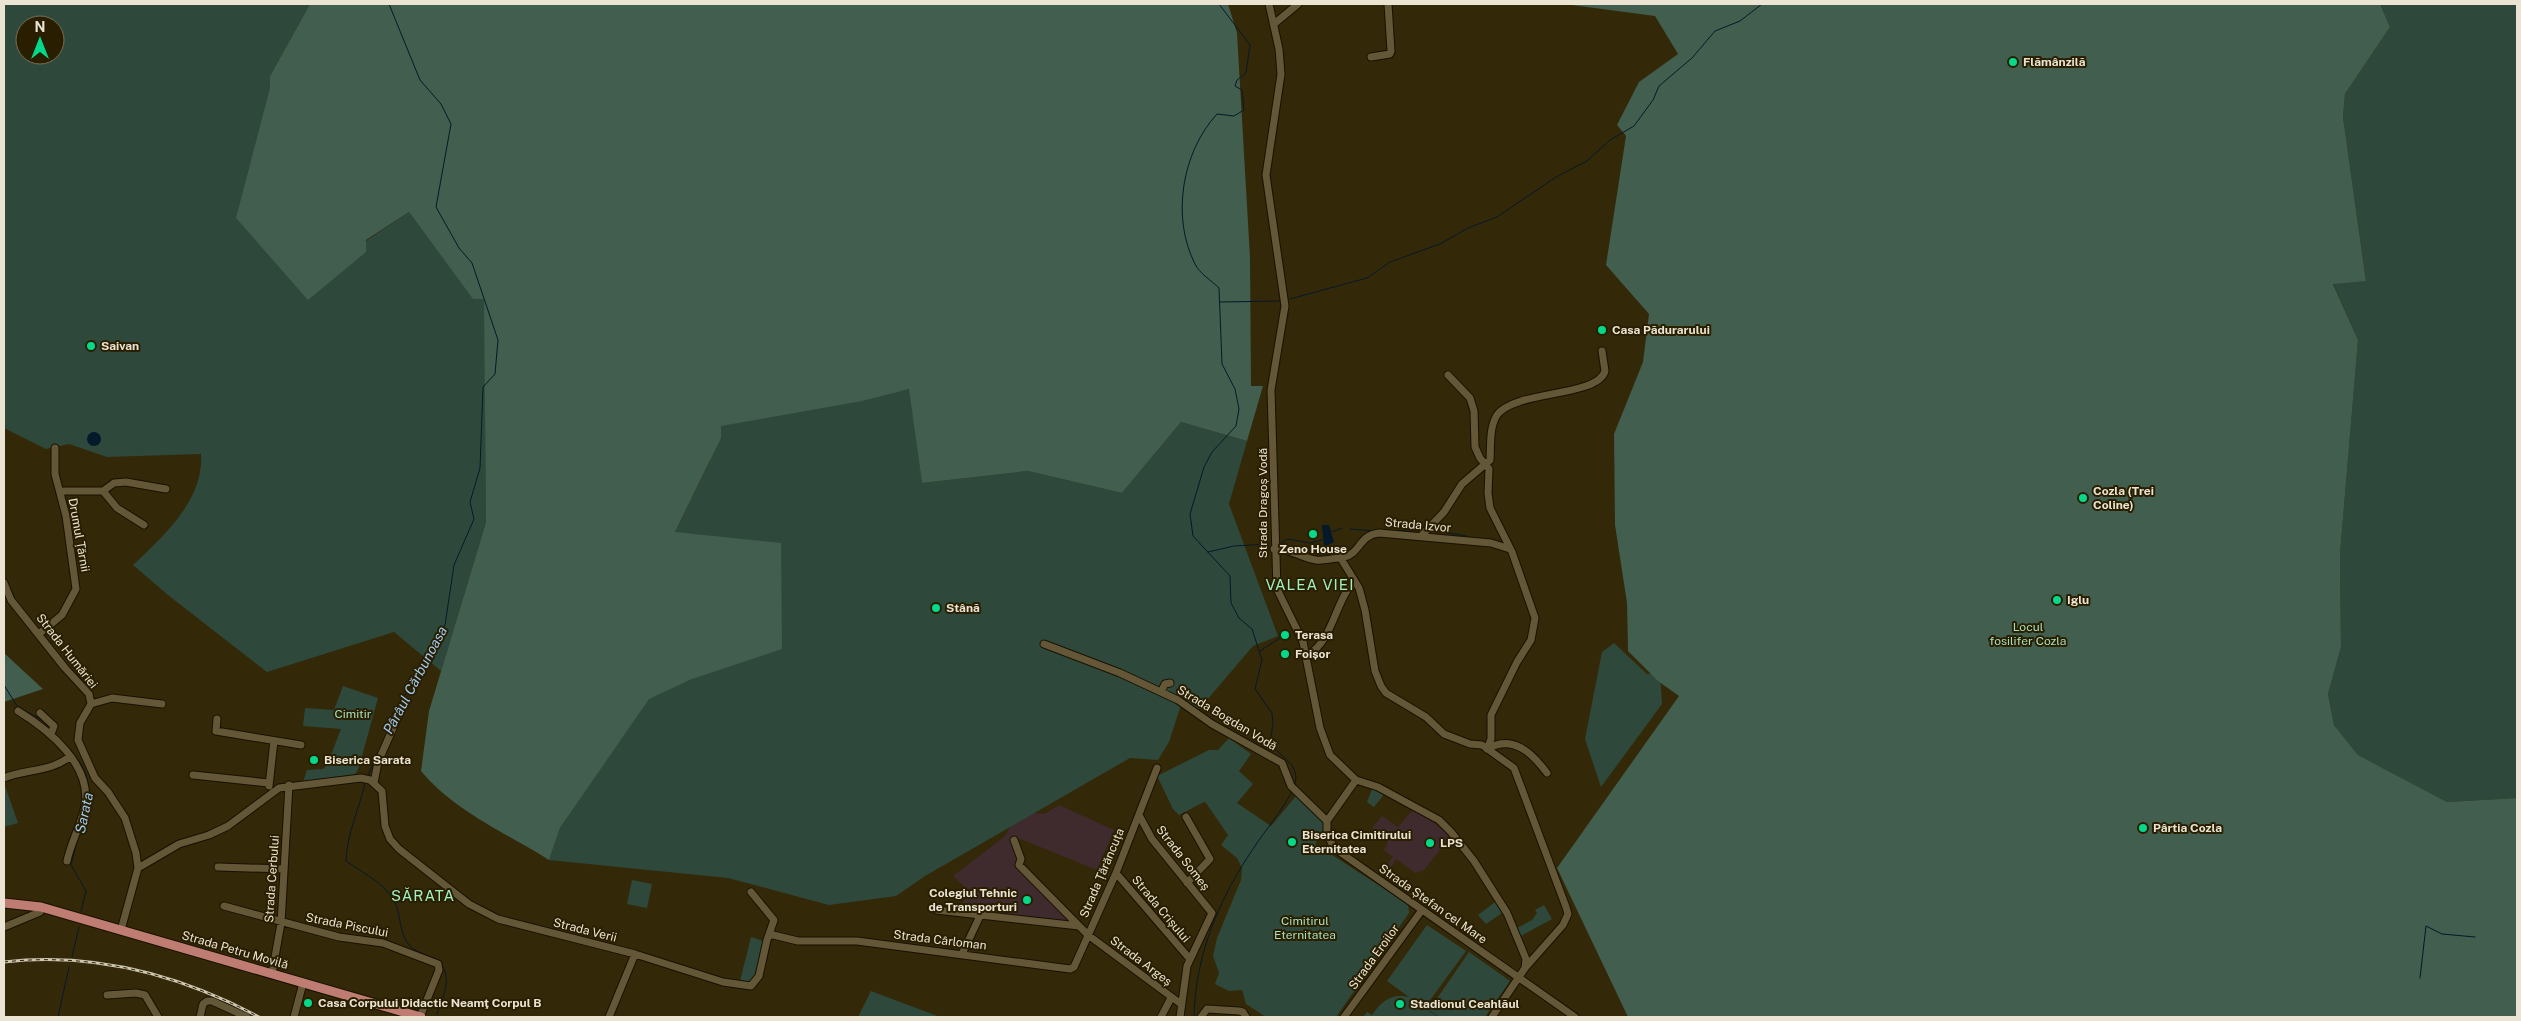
<svg xmlns="http://www.w3.org/2000/svg" width="2521" height="1021" font-family="'Public Sans',sans-serif">
	<style>
		.education { fill: #3f2b2d }
		.green { fill: #2e493b; fill-rule: evenodd }
		.forest { fill: #415e4e }
		.water { fill: #05192a }
		.lines { fill: none; stroke-linecap: round; stroke-linejoin: round }
		.stream { stroke: #05192a; stroke-width: 1 }
		.minor-casing { stroke: #191100; stroke-width: 9 }
		.major-casing { stroke: #191100; stroke-width: 11 }
		.minor { stroke: #635738; stroke-width: 7 }
		.major { stroke: #be7c73; stroke-width: 9 }
		.rail-casing { stroke: #cec6b3; stroke-width: 3 }
		.rail { stroke: #291f00; stroke-width: 1; stroke-dasharray: 4; stroke-linecap: butt }
		.poi-dot { fill: #04d98b; stroke: #291f00; stroke-width: 2 }
		.labels { text-anchor: middle; stroke-width: 4; stroke-linejoin: round; paint-order: stroke }
		.poi-label { font-size: 12px; font-weight: bold; fill: #ebe4d3; stroke: #291f00; text-anchor: start }
		.street-label { font-size: 12px; fill: #ebe4d3; stroke: #291f00 }
		.park-label { font-size: 12px; fill: #a6dfc0; stroke: #291f00 }
		.water-label { font-size: 14px; font-style: italic; fill: #a0cbf3; stroke: #291f00 }
		.quarter-label { font-size: 15px; letter-spacing: 1px; fill: #a1f0c3; stroke: #291f00 }
	</style>
	<rect width="100%" height="100%" fill="#332808"/>
	<!-- education -->
	<path class="education" d="M1059 805 1114 830 1097 870 1018 838 1024 864 1019 869 1071 921 1069 923 985 912 960 907 970 892 953 876 1005 836 1016 817 1023 812 1044 814Z
		M1416 809 1451 836 1424 870 1415 873 1396 859 1385 876 1381 873 1393 857 1384 850 1388 843 1372 828 1382 816 1398 827 1412 811Z"/>
	<!-- green -->
	<path class="green" d="M4 4H310L270 76V88L366 241 409 212 473 298H485L486 522 441 671 394 632 267 672 168 595 133 565C163 536 204 501 201 454L107 457 69 444 46 449 4 428ZM25 25H55V55H25Z
		M2380 4H2517V798L2447 802 2358 755 2334 725 2328 694 2341 647 2340 554 2358 340 2333 283 2366 280 2343 117 2345 94 2390 27Z
		M910 389 922 483 1028 471 1122 493 1181 422 1247 441 1229 504 1278 636 1253 646 1195 714 1181 705 1169 742 1158 760 1130 758 925 876 896 896 829 905 728 878 549 860 560 828 649 698 692 679 675 532 710 461 709 449 725 418Z
		M1614 643 1647 674 1660 672 1662 704 1601 787 1585 739 1602 652Z
		M343 686 378 698 359 767 356 773 351 776 303 782 307 770 323 769 327 765 341 729 303 726 305 708 334 710Z
		M1229 738 1251 754 1239 771 1253 784 1237 803 1271 826 1296 796 1324 822 1325 828 1315 844 1408 904 1409 913 1336 1017H1266L1246 1004 1242 990 1229 991 1215 984 1219 973 1213 956 1217 938 1241 880 1242 868 1237 858 1221 845 1228 835 1206 803 1204 802 1179 815 1173 809 1157 776 1209 750H1218Z
		M4 783 18 823 4 827Z
		M1373 787 1385 793 1374 807 1367 802Z
		M632 880 652 884 647 908 627 904Z
		M1495 902 1502 913 1486 924 1478 915Z
		M1544 905 1552 919 1521 936 1517 928 1532 920 1537 913 1535 910Z
		M1427 925 1466 951 1425 1007 1421 1005 1438 1017H1363L1367 1012 1372 1015C1381 1001 1392 993 1409 997L1387 981Z
		M751 937 763 941 757 978 748 983 740 981Z
		M1469 952 1510 981 1485 1017H1439L1429 1010Z
		M871 991 940 1017H858Z"/>
	<!-- forest -->
	<path class="forest" d="M310 4H1228L1237 33 1250 257 1251 386H1263L1247 441 1181 422 1122 493 1028 471 922 483 909 389 862 401 721 426V438L675 532 781 543 782 649 692 679 649 699 560 828 549 860C506 833 454 811 421 771L429 711 486 522 484 299H473L409 212 366 240V252L308 300 236 218 270 88V76Z
		M1564 4H2380L2390 27 2345 94 2343 117 2366 281 2333 284 2358 340 2340 554 2341 647 2328 694 2334 725 2358 755 2447 802 2517 798V1017H1628L1557 868 1679 696 1658 681 1628 651 1627 603 1615 525 1614 434 1643 362 1649 314 1606 265 1626 136 1617 125 1639 82 1678 54 1655 16Z
		M4 653 43 689 4 702Z"/>
	<!-- water -->
	<path class="water" d="M87 439a7 7 0 1 1 14 0a7 7 0 1 1-14 0Z
		M1322 525H1329L1334 542 1324 547Z"/>
	<g class="lines">
		<!-- stream -->
		<path class="stream" d="M1219 4 1250 45 1246 73 1237 80 1235 86 1242 90 1244 110 1234 116 1217 114C1182 152 1171 217 1195 264 1199 273 1212 281 1219 288L1222 364 1235 389 1239 409 1236 426 1212 452 1204 467 1190 514 1193 536 1230 576 1231 603 1239 618 1252 629 1262 660 1255 689 1272 713 1273 724 1270 743C1279 757 1303 765 1294 786
			M1290 299 1367 278 1390 262 1440 244 1468 228 1497 217 1556 177 1587 161 1610 140 1634 126 1653 100 1659 86 1692 58 1715 31 1740 21 1762 4
			M1220 302 1281 301
			M1350 529 1375 531
			M1431 530 1467 536
			M1394 531 1423 529
			M1332 532 1342 528
			M1281 543 1288 539 1310 543 1322 540
			M1208 552 1234 546 1269 544
			M1260 651 1280 638
			M4 685 17 706 45 722
			M54 732 59 739
			M69 749C86 767 91 781 88 806
			M367 777 400 704 445 625 454 565 474 519 470 502 480 468 483 387 495 374 498 340 472 263 459 248 436 207 451 124 441 104 420 80 389 4
			M365 783C359 810 347 833 346 861 361 872 383 882 393 899 402 914 398 933 410 946 417 953 428 955 437 960
			M77 841 71 865 86 891 81 911
			M72 957 79 927
			M2420 978 2426 926 2442 934 2475 937
			M437 1014C442 999 453 979 441 964
			M58 1017 69 967
			M1194 1017C1195 956 1219 899 1253 849 1265 830 1282 812 1292 791"/>
		<defs>
			<path id="minor" d="M1269 4 1279 49 1281 74 1266 175 1285 306 1271 390 1277 589 1303 642 1320 728 1330 755 1356 780 1378 787 1413 806 1439 820 1451 832 1474 861 1507 913 1526 959 1525 968
				M1274 24 1298 4
				M1371 57 1390 54 1391 51 1388 4
				M1448 375 1470 398 1474 411 1475 447 1480 458 1489 469 1488 493 1490 508 1512 552 1535 618 1531 640 1517 662 1491 715V739L1487 749
				M103 491 117 508 144 525
				M60 493 64 491H103L114 483 126 482 166 489
				M1422 535 1444 512 1462 484 1490 460C1491 445 1489 428 1497 415 1515 390 1598 397 1605 371L1602 351
				M1274 549C1289 548 1302 558 1316 560 1325 561 1335 558 1344 557 1360 554 1359 535 1379 533L1491 543 1510 549
				M1340 557 1359 588 1365 610 1375 671 1381 686 1386 693 1426 717 1444 734 1470 744 1482 745 1514 768 1566 907 1568 914 1563 925 1525 968 1492 1017
				M4 583 11 600 65 668 89 694 91 704 80 723 78 740 95 778 108 792 125 818 136 853 138 868 121 930
				M40 633 62 615 76 589 66 516 55 474V448
				M1044 644 1120 673 1178 700 1212 724 1282 763 1291 786 1327 821V834L1334 848 1575 1017
				M1306 656C1330 644 1334 610 1348 589
				M1161 692 1165 684 1170 683
				M91 704 112 698 162 704
				M18 711C49 730 92 765 85 806 81 825 71 842 67 861
				M40 713 54 726 51 734
				M217 719 216 731 301 745
				M1487 749C1513 734 1532 753 1547 773
				M193 775 269 783
				M4 778C25 769 51 772 69 757
				M374 783 378 762 401 710
				M269 786 274 741
				M1139 815 1152 839 1212 913 1187 966 1180 1017
				M1186 817 1210 859 1187 883
				M1327 821 1356 780
				M1014 840 1021 859 1019 865 1088 935 1181 1004
				M218 867 284 869
				M138 868 179 844 209 835 228 826 279 788 361 778 370 780 382 791 385 826 390 839 399 849 469 904 498 919 635 954 723 982 751 986 759 976 767 940 774 920 751 892
				M1116 873 1189 958
				M224 906 339 937 383 943 438 964 439 970 420 1017
				M936 910 1079 926
				M4 927 40 912 41 907
				M769 934 798 941H857L1070 969 1074 967 1116 873 1157 768
				M962 954 980 916
				M272 974 281 923 289 785
				M107 995 136 993 145 995 158 1017
				M200 1017 203 1004 207 1001H212L247 1017
				M294 1017 303 983
				M609 1017 635 954
				M1161 1017 1171 998
				M1201 1017 1207 1009 1239 1011 1243 1012 1246 1017
				M1344 1017 1422 910"/>
			<path id="major" d="M4 903 41 907 421 1017"/>
		</defs>
		<!-- minor casing -->
		<use href="#minor" class="minor-casing"/>
		<!-- major casing -->
		<use href="#major" class="major-casing"/>
		<!-- minor -->
		<use href="#minor" class="minor"/>
		<!-- major -->
		<use href="#major" class="major"/>
		<defs>
			<path id="rail" d="M4 962C93 952 180 975 259 1017"/>
		</defs>
		<!-- rail casing -->
		<use href="#rail" class="rail-casing"/>
		<!-- rail -->
		<use href="#rail" class="rail"/>
	</g>
	<!-- markers -->
	<g class="poi-dot">
		<circle cx="2013" cy="62" r="5"/>
		<circle cx="1602" cy="330" r="5"/>
		<circle cx="91" cy="346" r="5"/>
		<circle cx="2083" cy="498" r="5"/>
		<circle cx="1313" cy="534" r="5"/>
		<circle cx="2057" cy="600" r="5"/>
		<circle cx="936" cy="608" r="5"/>
		<circle cx="1285" cy="635" r="5"/>
		<circle cx="1285" cy="654" r="5"/>
		<circle cx="314" cy="760" r="5"/>
		<circle cx="2143" cy="828" r="5"/>
		<circle cx="1292" cy="842" r="5"/>
		<circle cx="1430" cy="843" r="5"/>
		<circle cx="1027" cy="900" r="5"/>
		<circle cx="308" cy="1003" r="5"/>
		<circle cx="1400" cy="1004" r="5"/>
	</g>
	<g class="labels">
		<!-- poi labels -->
		<g class="poi-label">
			<text x="2023" y="66">Flămânzilă</text>
			<text x="1612" y="334">Casa Pădurarului</text>
			<text x="101" y="350">Saivan</text>
			<text x="2093" y="495">Cozla (Trei<tspan x="2093" dy="14">Coline)</tspan></text>
			<text x="1313" y="553" text-anchor="middle">Zeno House</text>
			<text x="2067" y="604">Iglu</text>
			<text x="946" y="612">Stână</text>
			<text x="1295" y="639">Terasa</text>
			<text x="1295" y="658">Foișor</text>
			<text x="324" y="764">Biserica Sarata</text>
			<text x="2153" y="832">Pârtia Cozla</text>
			<text x="1302" y="839">Biserica Cimitirului<tspan x="1302" dy="14">Eternitatea</tspan></text>
			<text x="1440" y="847">LPS</text>
			<text x="1017" y="897" text-anchor="end">Colegiul Tehnic<tspan x="1017" dy="14">de Transporturi</tspan></text>
			<text x="318" y="1007">Casa Corpului Didactic Neamţ Corpul B</text>
			<text x="1410" y="1008">Stadionul Ceahlăul</text>
		</g>
		<!-- street labels -->
		<g class="street-label">
			<text transform="translate(1263 503) rotate(-90)" y="4">Strada Dragoș Vodă</text>
			<text transform="translate(1418 525) rotate(5)" y="4">Strada Izvor</text>
			<text transform="translate(79 535) rotate(80)" y="4">Drumul Țărnii</text>
			<text transform="translate(67 651) rotate(52)" y="4">Strada Humăriei</text>
			<text transform="translate(1227 718) rotate(31)" y="4">Strada Bogdan Vodă</text>
			<text transform="translate(1183 858) rotate(52)" y="4">Strada Someș</text>
			<text transform="translate(1102 873) rotate(-67)" y="4">Strada Țărăncuța</text>
			<text transform="translate(272 879) rotate(-86)" y="4">Strada Cerbului</text>
			<text transform="translate(1433 904) rotate(35)" y="4">Strada Ștefan cel Mare</text>
			<text transform="translate(1161 909) rotate(50)" y="4">Strada Crișului</text>
			<text transform="translate(347 925) rotate(11)" y="4">Strada Piscului</text>
			<text transform="translate(585 930) rotate(14)" y="4">Strada Verii</text>
			<text transform="translate(940 940) rotate(7)" y="4">Strada Cârloman</text>
			<text transform="translate(235 950) rotate(16)" y="4">Strada Petru Movilă</text>
			<text transform="translate(1374 957) rotate(-54)" y="4">Strada Eroilor</text>
			<text transform="translate(1141 961) rotate(37)" y="4">Strada Argeș</text>
		</g>
		<!-- park labels -->
		<g class="park-label">
			<text x="2028" y="631">Locul<tspan x="2028" dy="14">fosilifer Cozla</tspan></text>
			<text x="353" y="718">Cimitir</text>
			<text x="1305" y="925">Cimitirul<tspan x="1305" dy="14">Eternitatea</tspan></text>
		</g>
		<!-- water labels -->
		<g class="water-label">
			<text transform="translate(415 680) rotate(-62)" y="5">Pârâul Cărbunoasa</text>
			<text transform="translate(84 813) rotate(-78)" y="5">Sarata</text>
		</g>
		<!-- quarter labels -->
		<g class="quarter-label">
			<text x="1310" y="590">VALEA VIEI</text>
			<text x="423" y="901">SĂRATA</text>
		</g>
	</g>
	<!-- border -->
	<rect width="2521" height="1021" fill="none" stroke="#ebe4d3" stroke-width="10"/>
	<!-- north arrow -->
	<g transform="translate(40 40)"><circle r="24" fill="#291f00" stroke="#776e54"/>
	<path d="M0-4L9 19L0 12L-9 19Z" fill="#04d98b"/>
	<text y="-8" font-size="14" font-weight="bold" text-anchor="middle" fill="#ebe4d3">N</text>
	</g>
</svg>
